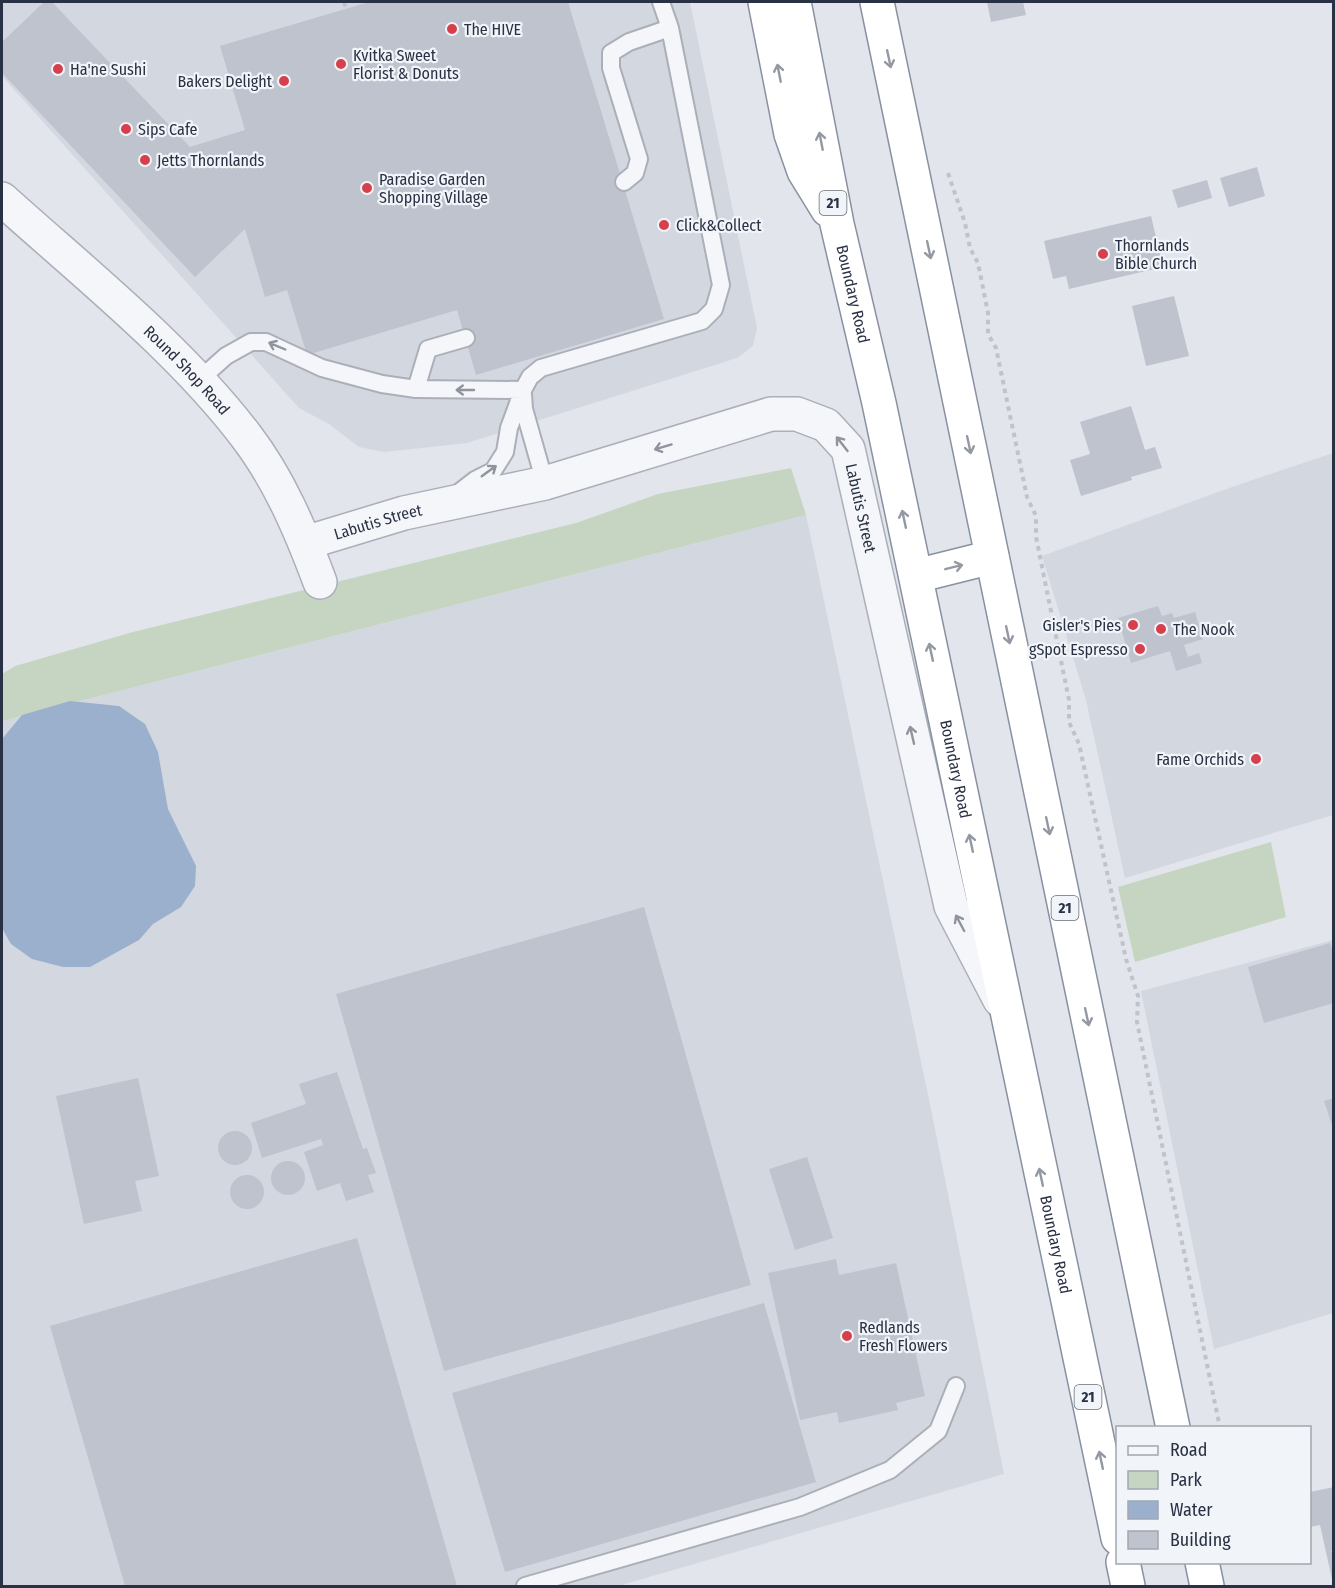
<svg xmlns="http://www.w3.org/2000/svg" width="1335" height="1588" font-family="'Fira Sans Condensed',sans-serif">
	<style>
		.built { fill: #d3d7e0 }
		.green { fill: #c6d5c2 }
		.water { fill: #9bb0cd }
		.building { fill: #bec3ce }
		.lines { fill: none; stroke-linecap: round; stroke-linejoin: round }
		.service-casing { stroke: #aaafb9; stroke-width: 20 }
		.minor-casing { stroke: #aaafb9; stroke-width: 36 }
		.trunk-casing { stroke: #8891a2; stroke-width: 36 }
		.path { stroke: #c0c3ca; stroke-width: 4; stroke-dasharray: 4.5 4.5; stroke-linecap: butt }
		.service { stroke: #f5f6f9; stroke-width: 16 }
		.minor { stroke: #f5f6f9; stroke-width: 33 }
		.trunk { stroke: #fff; stroke-width: 33 }
		.oneway { stroke: #9498a2 }
		.oneway2 { stroke: #8f949e }
		.poi-dot { fill: #d6404d; stroke: #f1f4f8; stroke-width: 2 }
		.labels { text-anchor: middle; stroke-width: 4.5; stroke-linejoin: round; paint-order: stroke }
		.shield { fill: #f1f4f8; stroke: #656c7a; stroke-width: 1.5 }
		.shield-label { font-size: 15px; font-weight: bold; fill: #293144 }
		.poi-label { font-size: 16px; fill: #293144; stroke: #f1f4f8; text-anchor: start }
		.street-label { font-size: 16px; fill: #293144; stroke: #f1f4f8 }
	</style>
	<rect width="100%" height="100%" fill="#e2e5eb"/>
	<!-- built -->
	<path class="built" d="M2 2H690L757 328 753 346 737 358 467 443 384 452 359 447 329 424 299 408 2 76Z
		M1333 453V815L1125 878 1086 700 1042 556 1232 487Z
		M806 515 931 1109 1004 1474 618 1586H2V721Z
		M1333 940V1313L1214 1349 1141 991Z"/>
	<!-- green -->
	<path class="green" d="M791 468 806 515 2 721V674L15 666 133 632 576 523 658 494Z
		M1271 842 1286 917 1135 962 1118 887Z"/>
	<!-- water -->
	<path class="water" d="M70 701 119 706 145 724 158 752 168 809 196 866 195 886 181 907 153 924 139 940 90 967H63L32 959 11 944 2 928V739L22 715Z"/>
	<!-- building -->
	<path class="building" d="M44 2H52L190 147 245 130 220 46 369 2H568L664 319 476 375 457 310 307 355 287 290 265 297 245 229 195 277 2 73V42Z
		M987 2H1023L1026 15 991 22Z
		M1257 167 1265 196 1229 207 1220 178Z
		M1207 180 1212 198 1178 208 1172 190Z
		M1151 216 1163 267 1069 289 1066 276 1053 279 1044 241Z
		M1174 296 1189 356 1146 366 1132 306Z
		M1131 406 1145 450 1155 447 1162 468 1131 477 1132 480 1081 496 1070 460 1090 454 1080 422Z
		M1158 606 1162 616 1172 613 1174 618 1195 612 1203 639 1184 645 1188 657 1199 653 1202 663 1176 671 1170 651 1131 663 1118 618Z
		M644 907 751 1285 444 1371 336 994Z
		M1330 943 1334 955V1003L1264 1023 1248 967Z
		M337 1072 363 1149 367 1148 376 1173 368 1175 374 1192 346 1201 340 1183 317 1191 304 1152 323 1145 321 1139 262 1158 251 1123 306 1104 299 1084Z
		M138 1078 159 1176 135 1181 142 1211 84 1224 56 1096Z
		M1334 1098V1127L1333 1128 1324 1101Z
		M218 1148a17 17 0 1 1 34 0a17 17 0 1 1-34 0Z
		M807 1157 833 1238 795 1250 769 1169Z
		M271 1178a17 17 0 1 1 34 0a17 17 0 1 1-34 0Z
		M230 1192a17 17 0 1 1 34 0a17 17 0 1 1-34 0Z
		M357 1238 457 1586H125L50 1326Z
		M836 1259 839 1275 896 1263 925 1396 896 1403 898 1410 839 1423 837 1412 800 1420 768 1273Z
		M764 1303 816 1482 505 1572 452 1393Z
		M1334 1487V1551H1331L1334 1556V1578L1332 1579 1320 1525 1310 1527V1492Z"/>
	<g class="lines">
		<defs>
			<path id="service" d="M624 182 635 173 639 159 611 68V53L629 42 670 28
				M198 381 226 356 251 342H266L322 368 382 384 416 389 523 390
				M416 389 428 349 466 338
				M523 394 524 409 545 483
				M457 494 475 480 493 471 505 452 509 428 523 390 530 377 541 368 702 321 714 309 721 285 670 28 661 2
				M525 1586 800 1507 890 1470 938 1431 956 1386"/>
			<g id="minor">
				<path id="s1" d="M2 199C84 273 179 348 246 436 279 479 301 531 320 582"/>
				<path id="s2" d="M305 543 404 513 545 483 771 414H797L826 425 848 449 951 906 1000 1000"/>
			</g>
			<g id="trunk">
				<path d="M765 2 791 134 804 171 828 210"/>
				<path id="s3" d="M794 2 837 224 879 403 1118 1538"/>
				<path d="M877 2 1173 1428"/>
				<path d="M916 576 992 557"/>
				<path d="M1123 1562 1128 1586"/>
				<path d="M1202 1562 1207 1586"/>
			</g>
		</defs>
		<!-- service casing -->
		<use href="#service" class="service-casing"/>
		<!-- minor casing -->
		<use href="#minor" class="minor-casing"/>
		<!-- trunk casing -->
		<use href="#trunk" class="trunk-casing"/>
		<!-- path -->
		<path class="path" d="M344 2 346 8
			M948 173 965 223 970 248 978 263 988 313V334L996 348 1027 497 1036 516V537L1069 700V722L1079 744 1126 959 1138 996 1137 1022 1220 1428"/>
		<!-- service -->
		<use href="#service" class="service"/>
		<!-- minor -->
		<use href="#minor" class="minor"/>
		<!-- trunk -->
		<use href="#trunk" class="trunk"/>
	</g>
	<!-- one-way arrows -->
	<defs><path id="oneway-shaft" d="M-6 0H5M1.5-3L5.5 0L1.5 3" fill="none" stroke-width="1.6" stroke-linecap="round" stroke-linejoin="round" transform="scale(1.5)"/></defs>
	<g class="oneway">
		<use href="#oneway-shaft" transform="translate(889 59) rotate(78)"/>
		<use href="#oneway-shaft" transform="translate(779 73) rotate(-101)"/>
		<use href="#oneway-shaft" transform="translate(821 141) rotate(-101)"/>
		<use href="#oneway-shaft" transform="translate(929 250) rotate(78)"/>
		<use href="#oneway-shaft" transform="translate(969 445) rotate(78)"/>
		<use href="#oneway-shaft" transform="translate(904 519) rotate(-102)"/>
		<use href="#oneway-shaft" transform="translate(954 567) rotate(-14)"/>
		<use href="#oneway-shaft" transform="translate(1008 635) rotate(78)"/>
		<use href="#oneway-shaft" transform="translate(931 652) rotate(-102)"/>
		<use href="#oneway-shaft" transform="translate(1048 826) rotate(78)"/>
		<use href="#oneway-shaft" transform="translate(971 843) rotate(-102)"/>
		<use href="#oneway-shaft" transform="translate(1087 1017) rotate(78)"/>
		<use href="#oneway-shaft" transform="translate(1041 1177) rotate(-102)"/>
		<use href="#oneway-shaft" transform="translate(1101 1460) rotate(-102)"/>
	</g>
	<g class="oneway2">
		<use href="#oneway-shaft" transform="translate(277 346) rotate(-157)"/>
		<use href="#oneway-shaft" transform="translate(465 390) rotate(-180)"/>
		<use href="#oneway-shaft" transform="translate(842 444) rotate(-128)"/>
		<use href="#oneway-shaft" transform="translate(663 447) rotate(163)"/>
		<use href="#oneway-shaft" transform="translate(489 471) rotate(-36)"/>
		<use href="#oneway-shaft" transform="translate(912 735) rotate(-103)"/>
		<use href="#oneway-shaft" transform="translate(960 923) rotate(-118)"/>
	</g>
	<!-- markers -->
	<g class="poi-dot">
		<circle cx="452" cy="29" r="6"/>
		<circle cx="341" cy="64" r="6"/>
		<circle cx="58" cy="69" r="6"/>
		<circle cx="284" cy="81" r="6"/>
		<circle cx="126" cy="129" r="6"/>
		<circle cx="145" cy="160" r="6"/>
		<circle cx="367" cy="188" r="6"/>
		<circle cx="664" cy="225" r="6"/>
		<circle cx="1103" cy="254" r="6"/>
		<circle cx="1133" cy="625" r="6"/>
		<circle cx="1161" cy="629" r="6"/>
		<circle cx="1140" cy="649" r="6"/>
		<circle cx="1256" cy="759" r="6"/>
		<circle cx="847" cy="1336" r="6"/>
	</g>
	<g class="labels">
		<!-- shield labels -->
		<g class="shield">
			<rect x="819.5" y="191" width="27" height="24" rx="4.5"/>
			<rect x="1051.5" y="896" width="27" height="24" rx="4.5"/>
			<rect x="1074.5" y="1385" width="27" height="24" rx="4.5"/>
		</g>
		<g class="shield-label">
			<text x="833" y="208">21</text>
			<text x="1065" y="913">21</text>
			<text x="1088" y="1402">21</text>
		</g>
		<!-- poi labels -->
		<g class="poi-label">
			<text x="464" y="35">The HIVE</text>
			<text x="353" y="61">Kvitka Sweet<tspan x="353" dy="18">Florist &amp; Donuts</tspan></text>
			<text x="70" y="75">Ha'ne Sushi</text>
			<text x="272" y="87" text-anchor="end">Bakers Delight</text>
			<text x="138" y="135">Sips Cafe</text>
			<text x="157" y="166">Jetts Thornlands</text>
			<text x="379" y="185">Paradise Garden<tspan x="379" dy="18">Shopping Village</tspan></text>
			<text x="676" y="231">Click&amp;Collect</text>
			<text x="1115" y="251">Thornlands<tspan x="1115" dy="18">Bible Church</tspan></text>
			<text x="1121" y="631" text-anchor="end">Gisler's Pies</text>
			<text x="1173" y="635">The Nook</text>
			<text x="1128" y="655" text-anchor="end">gSpot Espresso</text>
			<text x="1244" y="765" text-anchor="end">Fame Orchids</text>
			<text x="859" y="1333">Redlands<tspan x="859" dy="18">Fresh Flowers</tspan></text>
		</g>
		<!-- street labels -->
		<g class="street-label">
			<text dy="6" stroke="none"><textPath href="#s3" startOffset="298">Boundary Road</textPath></text>
			<text dy="6" stroke="none"><textPath href="#s1" startOffset="252">Round Shop Road</textPath></text>
			<text dy="6" stroke="none"><textPath href="#s2" startOffset="634">Labutis Street</textPath></text>
			<text dy="6" stroke="none"><textPath href="#s2" startOffset="76">Labutis Street</textPath></text>
			<text dy="6" stroke="none"><textPath href="#s3" startOffset="784">Boundary Road</textPath></text>
			<text dy="6" stroke="none"><textPath href="#s3" startOffset="1270">Boundary Road</textPath></text>
		</g>
	</g>
	<!-- border -->
	<rect width="1335" height="1588" fill="none" stroke="#293144" stroke-width="6"/>
	<!-- legend -->
	<rect x="1116" y="1426" width="195" height="138" fill="#f1f4f8" stroke="#a1a6b0" stroke-width="1.5"/>
	<rect x="1128" y="1446" width="30" height="9" fill="#f5f6f9" stroke="#a1a6b0" stroke-width="1.5"/>
	<text x="1170" y="1456" font-size="18" fill="#293144">Road</text>
	<rect x="1128" y="1471" width="30" height="18" fill="#c6d5c2" stroke="#a1a6b0" stroke-width="1.5"/>
	<text x="1170" y="1486" font-size="18" fill="#293144">Park</text>
	<rect x="1128" y="1501" width="30" height="18" fill="#9bb0cd" stroke="#a1a6b0" stroke-width="1.5"/>
	<text x="1170" y="1516" font-size="18" fill="#293144">Water</text>
	<rect x="1128" y="1531" width="30" height="18" fill="#bec3ce" stroke="#a1a6b0" stroke-width="1.5"/>
	<text x="1170" y="1546" font-size="18" fill="#293144">Building</text>
</svg>
